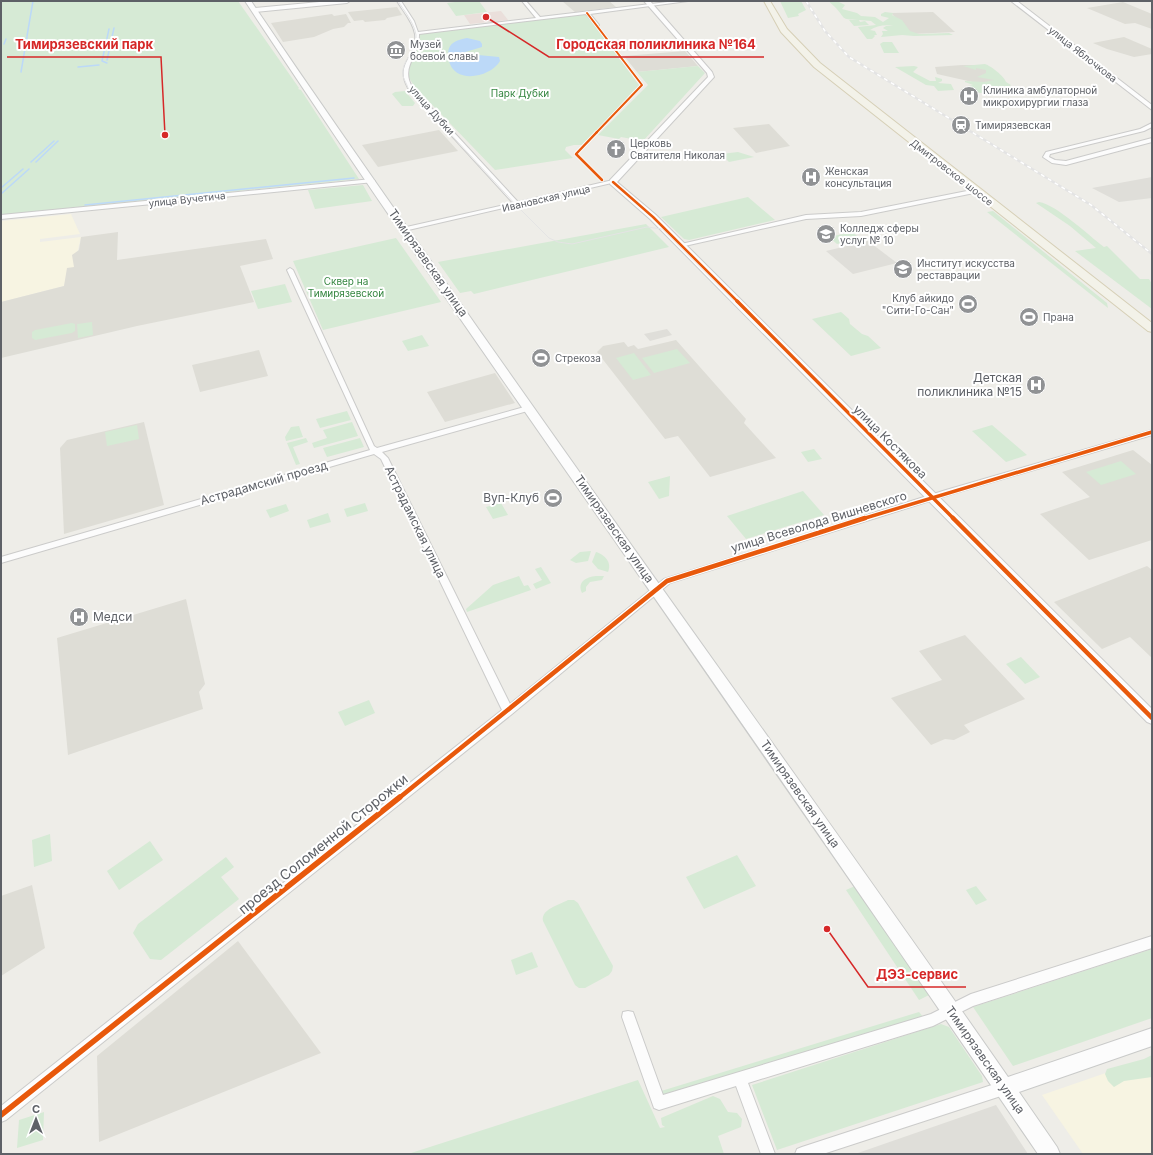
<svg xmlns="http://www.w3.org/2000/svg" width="1153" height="1155" viewBox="0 0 1153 1155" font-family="Inter,sans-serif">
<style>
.commercial{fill:#f7f4e2}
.industrial{fill:#dfded9}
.education{fill:#deddd6}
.medical{fill:#eadfdb}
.green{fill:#d6ead5}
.water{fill:#bcd9f8}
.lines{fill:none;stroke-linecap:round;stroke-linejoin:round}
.stream{stroke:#bcd9f8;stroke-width:1.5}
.minor-casing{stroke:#cbcbca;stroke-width:2}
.tertiary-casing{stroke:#cbcbca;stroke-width:2}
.secondary-casing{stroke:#c9cac9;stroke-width:2}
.primary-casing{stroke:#d6cfb6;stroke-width:2}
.minor{fill:#fcfcfc;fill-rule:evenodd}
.tertiary{fill:#fcfcfc;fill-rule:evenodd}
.secondary{fill:#fcfcfc;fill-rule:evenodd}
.primary{fill:#f3f2e9;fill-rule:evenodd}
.tram{stroke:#e4e4e4;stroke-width:1}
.rail-casing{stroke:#e4e4e4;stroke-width:2.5}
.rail{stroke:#fff;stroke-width:1.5;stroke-dasharray:4;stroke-linecap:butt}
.cycleway-far4-casing{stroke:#fff;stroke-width:3.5}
.cycleway-far3-casing{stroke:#fff;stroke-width:4}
.cycleway-far2-casing{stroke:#fff;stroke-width:5.5}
.cycleway-far1-casing{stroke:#fff;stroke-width:7}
.cycleway-casing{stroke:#fff;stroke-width:8}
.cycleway-far4{stroke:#e8590c;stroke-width:2}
.cycleway-far3{stroke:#e8590c;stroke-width:2.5}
.cycleway-far2{stroke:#e8590c;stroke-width:3.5}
.cycleway-far1{stroke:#e8590c;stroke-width:4.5}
.cycleway{stroke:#e8590c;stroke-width:5.5}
.labels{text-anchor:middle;stroke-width:4;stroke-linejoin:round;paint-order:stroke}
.far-poi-label{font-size:10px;fill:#5e6167;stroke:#fff;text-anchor:start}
.far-street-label{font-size:10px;fill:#5e6167;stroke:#fff}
.far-park-label{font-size:10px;fill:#358640;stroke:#fff}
.street-label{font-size:12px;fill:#5e6167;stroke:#fff}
.poi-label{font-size:12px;fill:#5e6167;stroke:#fff;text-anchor:end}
.near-street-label{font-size:14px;fill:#5e6167;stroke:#fff}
.leader{fill:none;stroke:#d62828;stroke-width:1.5}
.callout-dot{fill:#d62828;stroke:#fff;stroke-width:1.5}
.callout-label{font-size:13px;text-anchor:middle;font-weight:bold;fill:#d62828;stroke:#fff;stroke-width:4;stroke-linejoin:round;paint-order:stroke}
</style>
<rect width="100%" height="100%" fill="#eeede8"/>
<g class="commercial">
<path d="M71,214l9,20 -40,5v3l41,-5 -7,30 -8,12 -2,7 -63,16v-81z"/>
<path d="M1152,1057v97h-69l-41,-59z"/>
</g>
<g class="industrial">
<path d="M1152,177v21l-33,4 -27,-14z"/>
<path d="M868,241l29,22 -44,11 -27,-23z"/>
<path d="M667,329l5,6 -22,6 -6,-7z"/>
<path d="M996,1105l32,49h-173l121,-42z"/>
</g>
<g class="education">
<path d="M562,1h47l7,6 -41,5z"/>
<path d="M1123,2l29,12v15l-17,-6 -10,1 -38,-16z"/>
<path d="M397,7l5,8 -15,3 -2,2 -20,2 -2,-2 -9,1 -6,-9z"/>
<path d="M933,12l22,20 -44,2 -20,-21z"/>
<path d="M332,14l2,2 12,-2 5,9h-3l-4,4 -11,2 -19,8 -31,5 -12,-19z"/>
<path d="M1124,37l28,12v5l-18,3 -27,-8 -14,-6z"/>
<path d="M685,51l13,15 -61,6 -13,-16z"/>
<path d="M962,65h24l18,18h-27l-40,-9 -2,-7z"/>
<path d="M769,124l21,22 -34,7 -23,-25z"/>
<path d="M439,130l19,21 -80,16 -16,-22z"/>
<path d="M118,232l-1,28 149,-21 7,20 -33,7 14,36 -117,24 -136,32v-56l63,-16 3,-18 7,-1 -2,-12 7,-5 2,-13z"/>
<path d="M676,340l70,79 -2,4 32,35 -66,19 -32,-41 -13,3 -68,-87 6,-6 21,-4 4,5 6,-2 4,4z"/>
<path d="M259,350l9,26 -68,16 -8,-27z"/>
<path d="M495,373l20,30 -70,19 -18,-30z"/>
<path d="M144,422l20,83 -100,29 -4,-86 7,-8z"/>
<path d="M1133,450l19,15v75l-63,20 -49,-46 50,-17 -28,-25z"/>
<path d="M1147,566l5,4v88l-22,-21 -28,12 -48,-47z"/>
<path d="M186,599l19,85 -6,8 4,17 -135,46 -11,-117z"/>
<path d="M965,635l60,64 -61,26 6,7 -16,8 -9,-1 -14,6 -40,-47 51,-18 -23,-29z"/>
<path d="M32,885l13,63 -44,28v-80z"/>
<path d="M238,941l83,112 -222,89 -2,-86z"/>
</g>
<path class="medical" d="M501,11l7,9 -38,4 -6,-9z"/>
<g class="green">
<path d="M1,1h237l61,87 -1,1 3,1 58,89 -358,36z"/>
<path d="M455,1h24l8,11 -31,4 -9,-13 8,-1z"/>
<path d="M780,1h21l5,9 -8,4 1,2 -11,2z"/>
<path d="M829,1h8l8,4 -3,4 15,4 4,3 14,1 8,5 6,-4 -8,-2v-2l4,-2 8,1 -1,2 10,5 8,11 9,3 30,-1 4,2 -39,1 -12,-1 -21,2 2,-3 -1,-3h6l-5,-3 3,-2h7c-7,-2 -17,0 -23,4l5,1 2,4h-3l1,1 -3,3h-5l-9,-12 18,-2 -5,-4 -12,-1 1,2 5,-1 4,4 -15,1 -5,-6h9c-18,-1 -12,-1 -22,-12 -3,-3 -5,-4 -7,-7z"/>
<path d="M586,14l53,71 -56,60h-9l-8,2 -1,3 8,8 -78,12 -80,-83 -8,-12c3,-15 13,-25 13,-42z"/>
<path d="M883,42h9l7,11h-15l-4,-9z"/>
<path d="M985,64c6,2 19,12 21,18l5,3 -1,1 1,1c-8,0 -12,4 -19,5 -8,2 -19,1 -26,-2l2,-4 5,-1 -8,-3v-1l19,1 10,-2 -17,-3 9,-4v-3l-10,-2v2l-13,-4z"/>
<path d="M698,66l7,7 -62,68 -22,-4 -2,2 -21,-4 50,-50 -11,-13z"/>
<path d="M914,66l4,1 -5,5 17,9h6l-1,-4 7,2v2l-4,2 13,1 3,6 -16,1 -4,-5 -8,-1 -31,-18z"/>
<path d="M405,91l10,12 -2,3h-11l-10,-12 3,-2z"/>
<path d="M738,152l16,5 -25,5 -8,-8z"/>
<path d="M363,185l9,16 -57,8 -7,-19z"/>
<path d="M748,197l27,23 -86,20 -5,-1 -23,-22z"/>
<path d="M1039,202c18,3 49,33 65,45l3,-1 33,33h9l3,5v25l-77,-58 21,-3 -26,-22 -34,-23z"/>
<path d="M993,211l114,92 1,5 -121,-96z"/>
<path d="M646,224l23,23 -195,47 -3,-3 -11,2 -22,-31z"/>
<path d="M852,232l9,7 -24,5 -8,-7z"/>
<path d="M396,238l45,64 -118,28 -30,-69z"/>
<path d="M285,284l7,18 -34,7 -7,-18z"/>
<path d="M841,312l8,7 1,5 12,10 6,2 13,12 -30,8 -39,-37z"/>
<path d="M92,322l1,13 -15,3 -1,-14z"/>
<path d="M72,323l3,1v7l-3,2 -37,7 -3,-2v-6l3,-2z"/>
<path d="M422,335l7,11 -21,5 -6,-10z"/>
<path d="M677,349l13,14 -36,10 -12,-15z"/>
<path d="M634,353l17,22 -18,5 -17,-22z"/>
<path d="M347,411l4,9 -31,8 -4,-9z"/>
<path d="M352,422l6,14 -44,12 -2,-5 15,-5 -4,-8z"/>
<path d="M137,425l2,14 -32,7 -2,-14z"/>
<path d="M992,425l35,30 -21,7 -34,-31z"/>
<path d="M299,426l4,11 -17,4 -1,-4 6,-10z"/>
<path d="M306,438l2,4 -15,5 7,17 -4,1 -9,-22z"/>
<path d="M360,438l4,9 -37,10 -4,-9z"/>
<path d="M814,449l8,10 -14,3 -7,-10z"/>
<path d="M1121,461l15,13 -35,11 -15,-13z"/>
<path d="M670,476l-1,20 -10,3 -11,-17z"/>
<path d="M803,491l21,24 -78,24 -19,-23z"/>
<path d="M365,503l3,8 -21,6 -3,-8z"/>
<path d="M501,503l7,12 -15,4 -7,-12z"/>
<path d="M286,504l3,7 -19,7 -4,-8z"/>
<path d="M328,513l3,9 -21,6 -3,-8z"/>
<path d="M591,551l-3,10 -12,2 -6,-3 10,-8z"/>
<path d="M596,552c9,3 16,10 12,20l-10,-3 -6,-7z"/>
<path d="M541,567l10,16 -15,6 -3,-5 9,-4 -7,-11z"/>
<path d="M519,576l5,10 4,-1 3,5 -64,22 -1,-3 27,-24z"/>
<path d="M596,576h8l-2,4 -12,2 -4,5v4l-4,2c-5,-11 4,-16 14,-17z"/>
<path d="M1021,657l19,20 -15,7 -19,-20z"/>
<path d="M369,700l6,13 -30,13 -7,-14z"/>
<path d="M50,834l2,27 -18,6 -2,-27z"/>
<path d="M150,841l13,19 -44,30 -12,-19z"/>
<path d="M737,855l19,31 -52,23 -18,-32z"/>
<path d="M226,857l8,10 -13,10 18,22 -78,61 -11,-1 -17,-26 5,-9z"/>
<path d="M855,886l74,109 -10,5 -73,-110z"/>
<path d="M976,886l11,14 -11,5 -10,-15z"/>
<path d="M568,900h6l4,3 35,63 -1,5 -3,4 -24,13h-6l-4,-3 -32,-64c-2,-12 16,-16 25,-21z"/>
<path d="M1152,949v69l-139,48 -40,-59z"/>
<path d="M532,952l6,15 -22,8 -5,-15z"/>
<path d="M919,1012l5,6 -264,80 -2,-6z"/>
<path d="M941,1024l8,3 33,49 1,6 -206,68 -25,-65z"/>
<path d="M1152,1055v22l-28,4 -10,6 -6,-6 -3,-7 2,-5 37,-10z"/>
<path d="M638,1080l22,48 5,-1 -3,-2 -1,-7 52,-22 7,3 8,13 9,1 5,6 -1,8 -23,9 6,18h-316z"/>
<path d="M44,1112l-1,28 -26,8 2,-28z"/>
</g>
<path class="water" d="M467,38l13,3 2,3v3l-20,6v2l5,2 11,-2 21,2 1,4c-9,16 -45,24 -51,0l10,-4 -11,-4c1,-11 9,-13 19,-15z"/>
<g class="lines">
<g class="stream">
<path d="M27,36l6,-35"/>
<path d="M4,44l2,-5"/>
<path d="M107,60l7,-32"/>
<path d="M107,63l-5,-2 7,-32"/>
<path d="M78,67l21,-2"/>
<path d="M21,72l6,-35"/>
<path d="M31,162l23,-21"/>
<path d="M36,162l22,-21"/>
<path d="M1,188l22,-19"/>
<path d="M1,194l28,-25"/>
<path d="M85,205l269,-27"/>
</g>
<g class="minor-casing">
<g id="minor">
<path d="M397,1h4l13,20 4,11 118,-14 -14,-17h4l14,16 136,-16h12l-98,13 9,11 -2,1 -11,-12 -167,20c1,22 -19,32 -7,53l106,115 95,-22 3,2 -212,49 -3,-2 1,-1 111,-25 -105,-115c-14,-25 10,-31 7,-54 -2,-12 -12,-23 -18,-33z"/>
<path d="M1152,123v4l-8,4 -94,23 -1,3 6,3 11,1 86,-23v4l-86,23 -14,-2 -9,-6 3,-5 94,-23z"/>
<path d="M372,179l3,2 -1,1 -373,37v-4z"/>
<path d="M977,189l2,1v2l-118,24 -55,3 -126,28 -3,-2 129,-30 55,-3z"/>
<path d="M290,268l3,2 81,176 3,2 151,-42 4,2 -1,2 -149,42 6,6 122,246 154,-125 282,-89 206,-60v5l-200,59 -282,89 -158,131 -506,406 -5,2v-16l501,-396 -121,-251 -7,-5 -373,109v-6l369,-107 -83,-180z"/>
<path d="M1152,936v12l-179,58 -40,20 -185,57 27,71h-14l-25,-68 -77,24 -5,-2 -32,-91 1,-5 5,-1 5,1 30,83 268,-81 40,-20z"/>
<path d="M1004,1081l5,2 2,5 -2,5 -5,2 -181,59h-28l2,-5 5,-2z"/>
</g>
</g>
<g class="tertiary-casing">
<g id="tertiary">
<path d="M330,1h20l-3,2 -92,9 -3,-2 3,-2z"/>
<path d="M644,1h6l62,71 2,5 -97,105 39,33 496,494v15l-5,-2 -497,-503 -40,-35v-4l98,-103 -1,-4z"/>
<path d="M1011,1h6l135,104v5z"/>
</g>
</g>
<g class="secondary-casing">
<path id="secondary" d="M245,1h6c64,95 130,189 196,283 185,265 376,527 561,793l144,-49v18l-133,46 38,55 3,7h-22c-140,-205 -281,-410 -423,-613 -125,-179 -250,-358 -370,-540z"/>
</g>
<g class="primary-casing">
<path id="primary" d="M764,1h6l17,28 33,34 332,260v9l-4,-1 -334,-264 -33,-35z"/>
</g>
<use href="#minor" class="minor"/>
<use href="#tertiary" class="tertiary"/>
<use href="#secondary" class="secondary"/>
<use href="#primary" class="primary"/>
<path class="tram" d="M398,1c6,10 16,21 18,34 2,15 -16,26 -13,41 1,4 4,8 5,12l108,117 33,33 9,4 14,2 75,-17 15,2 490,491"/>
<g class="rail-casing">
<path id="rail" d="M806,1l19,30 24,26 242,148 61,49"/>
</g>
<use href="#rail" class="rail"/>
<g class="cycleway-far4-casing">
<path id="cycleway-far4" d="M587,13l55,72 -46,48"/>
</g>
<g class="cycleway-far3-casing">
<g id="cycleway-far3">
<path d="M597,132l-21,22 26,26"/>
<path d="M613,182l40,35 85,85"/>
</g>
</g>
<g class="cycleway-far2-casing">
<g id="cycleway-far2">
<path d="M737,301l217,218"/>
<path d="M862,519l290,-87"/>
</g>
</g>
<g class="cycleway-far1-casing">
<g id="cycleway-far1">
<path d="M953,518l199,200"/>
<path d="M399,798l268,-217 198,-63"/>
</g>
</g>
<g class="cycleway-casing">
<path id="cycleway" d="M1,1115l399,-318"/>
</g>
<use href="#cycleway-far4" class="cycleway-far4"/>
<use href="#cycleway-far3" class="cycleway-far3"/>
<use href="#cycleway-far2" class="cycleway-far2"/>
<use href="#cycleway-far1" class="cycleway-far1"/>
<use href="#cycleway" class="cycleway"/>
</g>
<defs>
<g id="museum-disc" transform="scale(1)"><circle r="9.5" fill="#909294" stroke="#fff"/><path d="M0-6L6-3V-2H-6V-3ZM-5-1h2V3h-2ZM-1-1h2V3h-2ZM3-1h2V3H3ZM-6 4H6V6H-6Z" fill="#fff"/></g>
<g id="hospital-disc" transform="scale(1)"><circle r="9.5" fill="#909294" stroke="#fff"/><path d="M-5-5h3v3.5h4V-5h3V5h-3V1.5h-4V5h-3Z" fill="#fff"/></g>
<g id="station-disc" transform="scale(1)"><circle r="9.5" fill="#909294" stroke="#fff"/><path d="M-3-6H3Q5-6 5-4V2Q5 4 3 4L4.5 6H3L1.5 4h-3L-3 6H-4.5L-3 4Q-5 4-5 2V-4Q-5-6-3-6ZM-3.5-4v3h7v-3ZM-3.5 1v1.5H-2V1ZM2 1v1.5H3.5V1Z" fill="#fff"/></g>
<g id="church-disc" transform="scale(1)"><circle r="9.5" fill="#909294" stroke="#fff"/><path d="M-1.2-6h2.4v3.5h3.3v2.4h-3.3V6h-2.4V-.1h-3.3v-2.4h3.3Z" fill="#fff"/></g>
<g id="university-disc" transform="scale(1)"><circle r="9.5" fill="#909294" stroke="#fff"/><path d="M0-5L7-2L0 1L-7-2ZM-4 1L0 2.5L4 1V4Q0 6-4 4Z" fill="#fff"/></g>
<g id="stadium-disc" transform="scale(1)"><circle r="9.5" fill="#909294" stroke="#fff"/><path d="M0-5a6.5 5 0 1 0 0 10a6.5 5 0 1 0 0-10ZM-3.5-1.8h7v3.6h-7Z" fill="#fff"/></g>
</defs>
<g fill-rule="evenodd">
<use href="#museum-disc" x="396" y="50"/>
<use href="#hospital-disc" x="969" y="96"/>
<use href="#station-disc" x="961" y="125"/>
<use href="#church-disc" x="616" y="149"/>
<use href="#hospital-disc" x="811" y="177"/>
<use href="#university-disc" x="826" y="234"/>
<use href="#university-disc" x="903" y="269"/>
<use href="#stadium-disc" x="968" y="304"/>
<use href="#stadium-disc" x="1029" y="317"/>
<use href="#stadium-disc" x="541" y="358"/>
<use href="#hospital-disc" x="1036" y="385"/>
<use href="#stadium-disc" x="553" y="498"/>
<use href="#hospital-disc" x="79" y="617"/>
</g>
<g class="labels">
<g class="far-poi-label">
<text x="410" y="48">Музей<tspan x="410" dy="12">боевой славы</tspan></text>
<text x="983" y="94">Клиника амбулаторной<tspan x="983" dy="12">микрохирургии глаза</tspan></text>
<text x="975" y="129">Тимирязевская</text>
<text x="630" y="147">Церковь<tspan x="630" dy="12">Святителя Николая</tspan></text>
<text x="825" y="175">Женская<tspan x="825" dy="12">консультация</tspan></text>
<text x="840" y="232">Колледж сферы<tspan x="840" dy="12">услуг № 10</tspan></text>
<text x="917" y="267">Институт искусства<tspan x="917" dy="12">реставрации</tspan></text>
<text x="954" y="302" text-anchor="end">Клуб айкидо<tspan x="954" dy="12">"Сити-Го-Сан"</tspan></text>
<text x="1043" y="321">Прана</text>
<text x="555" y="362">Стрекоза</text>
</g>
<g class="far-street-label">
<text transform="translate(1083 54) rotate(38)" y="4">улица Яблочкова</text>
<text transform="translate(432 110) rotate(48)" y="4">улица Дубки</text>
<text transform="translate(952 172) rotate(38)" y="4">Дмитровское шоссе</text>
<text transform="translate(546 198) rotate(-13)" y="4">Ивановская улица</text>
<text transform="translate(187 199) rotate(-6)" y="4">улица Вучетича</text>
</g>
<g class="far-park-label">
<text x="520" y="97">Парк Дубки</text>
<text x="346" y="285">Сквер на<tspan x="346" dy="12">Тимирязевской</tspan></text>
</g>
<g class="street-label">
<text transform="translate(428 263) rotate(55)" y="4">Тимирязевская улица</text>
<text transform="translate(890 442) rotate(45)" y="4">улица Костякова</text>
<text transform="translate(264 483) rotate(-16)" y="4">Астрадамский проезд</text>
<text transform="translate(415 522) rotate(64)" y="4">Астрадамская улица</text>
<text transform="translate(819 522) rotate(-17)" y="4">улица Всеволода Вишневского</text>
<text transform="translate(614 529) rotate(55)" y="4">Тимирязевская улица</text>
<text transform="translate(800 794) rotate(55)" y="4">Тимирязевская улица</text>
<text transform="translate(985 1060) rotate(55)" y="4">Тимирязевская улица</text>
</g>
<g class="poi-label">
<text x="1022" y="382">Детская<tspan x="1022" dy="14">поликлиника №15</tspan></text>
<text x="539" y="502">Вуп-Клуб</text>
<text x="93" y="621" text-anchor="start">Медси</text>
</g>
<g class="near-street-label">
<text transform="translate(323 844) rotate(-39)" y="5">проезд Соломенной Сторожки</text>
</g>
</g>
<path class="leader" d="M165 135L161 57H7M486 17L549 57H764M827 929L868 987H966"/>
<g class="callout-dot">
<circle cx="165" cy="135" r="4"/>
<circle cx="486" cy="17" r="4"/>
<circle cx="827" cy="929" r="4"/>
</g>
<g class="callout-label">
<text x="84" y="49">Тимирязевский парк</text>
<text x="656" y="49">Городская поликлиника №164</text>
<text x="917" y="979">ДЭЗ-сервис</text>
</g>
<rect width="1153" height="1155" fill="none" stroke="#5e6167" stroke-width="4"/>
<g transform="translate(36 1119)" stroke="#ffffff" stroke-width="3" paint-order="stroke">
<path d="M0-3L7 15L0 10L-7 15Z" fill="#5e6167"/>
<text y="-6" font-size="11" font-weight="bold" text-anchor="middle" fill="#5e6167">С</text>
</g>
</svg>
